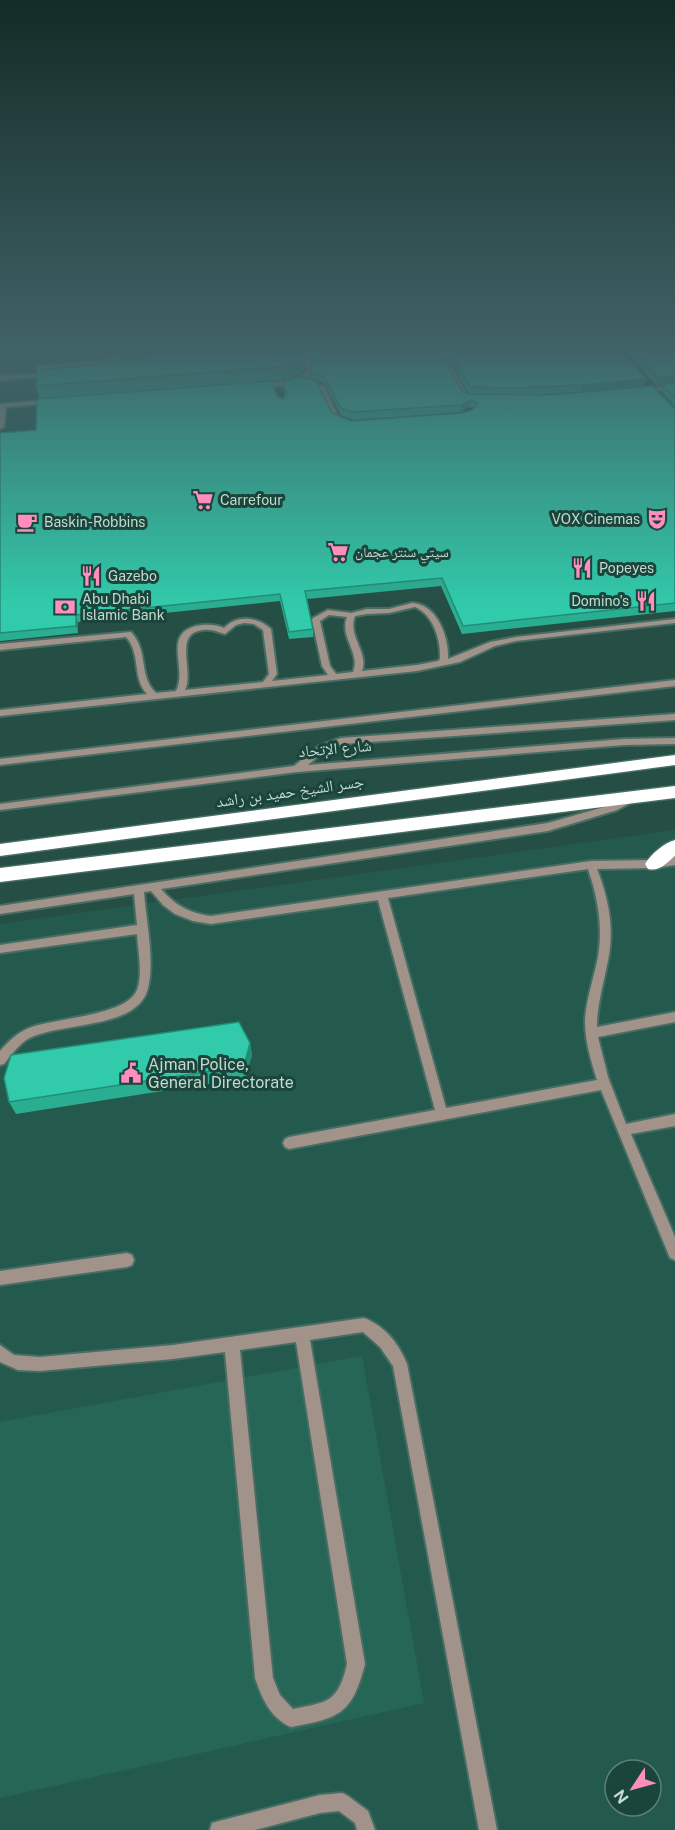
<svg xmlns="http://www.w3.org/2000/svg" width="675" height="1830" viewBox="0 0 675 1830" font-family="'Public Sans','Noto Naskh Arabic',sans-serif">
<style>
.built{fill:#245a4d;fill-rule:evenodd}
.green{fill:#256657}
.lines{fill:none;stroke-linecap:round;stroke-linejoin:round}
.minor-casing{stroke:#486d64;stroke-width:4}
.highway-casing{stroke:#486d64;stroke-width:3}
.minor{fill:#a2938a;fill-rule:evenodd}
.highway{fill:#fff;fill-rule:evenodd}
.wall{fill:#2aae92;fill-rule:evenodd}
.shaded-wall{fill:#228d77}
.building{fill:#31caaa;stroke:#228d77;stroke-width:1.5}
.labels{text-anchor:middle;stroke-width:6;stroke-linejoin:round;paint-order:stroke}
.far-poi-label{font-size:14px;fill:#c3d9d2;stroke:#1a453a;text-anchor:start}
.street-label{font-size:16px;fill:#c3d9d2;stroke:#1a453a}
.poi-label{font-size:16px;fill:#c3d9d2;stroke:#1a453a;text-anchor:start}
</style>
<rect width="100%" height="100%" fill="#254f45"/>
<path class="built" d="M675,830v1000h-675v-906zM615,1770h36v36h-36z"/>
<path class="green" d="M362,1356l62,347 -424,95v-376z"/>
<g class="lines">
<g class="minor-casing">
<g id="minor">
<path d="M136,348h7l-37,16 -67,6 -3,-2 3,-2 66,-6z"/>
<path d="M185,348h6l-3,8 -12,6h-4v-2l11,-6z"/>
<path d="M304,348h12l1,1 -3,2z"/>
<path d="M435,348h6l27,48 6,1v2l-10,-1z"/>
<path d="M290,354c9,0 18,6 23,14l-1,6 -7,4 20,9 12,27 7,7v2h-4l-9,-8 -11,-26 -18,-9 -11,5 -32,2 -1,-1 3,-2 29,-3 16,-8 1,-5 -3,-5 -14,-7z"/>
<path d="M53,373l1,1 -3,2 -51,4v-4z"/>
<path d="M675,384v4l-32,5 -3,-2z"/>
<path d="M51,400l3,2 -1,1 -47,4 -2,20 -4,2v-25z"/>
<path d="M412,603c25,1 37,34 36,56l42,-17 26,-5 159,-18v4l-159,18 -21,5 -35,16 -43,9 -417,45v-6l147,-16c-15,-16 -6,-41 -21,-57l-126,13v-6l131,-12c18,19 7,44 25,61l20,-2c12,-23 -14,-56 20,-65 10,-2 18,-2 28,2 13,-14 34,-11 47,1l6,45 -5,7 56,-6 -6,-9 -10,-46 1,-2 15,-8 23,3 16,-4h22zM415,607c19,8 26,34 25,52l-2,2 -21,4 -55,6c7,-19 -15,-35 -7,-55l12,-2 22,-1zM329,615l18,2c-8,20 14,36 6,55l-17,2 -6,-8 -10,-45zM244,623l10,1 9,6 6,44 -6,8 -78,8c9,-17 -10,-53 13,-59 11,-3 17,0 27,3l11,-9z"/>
<path d="M675,680v6l-675,79v-6z"/>
<path d="M675,714v6l-333,24 -17,6 -17,15 316,-26 51,-1v6l-51,1 -327,27 -297,38v-6l294,-38 25,-20 22,-8z"/>
<path d="M633,795l3,1 2,2 -2,2 -19,10 -69,21 -387,58c15,17 28,24 50,27l380,-55 63,-1 21,-3v8l-21,3 -57,1c11,28 17,56 12,86 -4,23 -11,45 -12,68v4l78,-15v10l-77,15 10,40 18,47 49,-10v12l-44,8 44,103v23l-5,-2 -69,-168 -312,59 -4,-2 -2,-4 2,-4 4,-2 146,-27 -57,-210 -167,24 -18,-3 -18,-7 -12,-9 -12,-14 -7,1c2,29 11,68 4,96 -10,43 -91,33 -122,52 -8,6 -16,16 -22,24l-4,1v-14c9,-10 17,-18 29,-23 25,-10 98,-12 108,-38 6,-16 1,-39 0,-56l-137,19v-8l137,-20 -3,-31 -134,20v-8l548,-83 63,-18zM588,869c10,29 15,57 10,88 -4,21 -12,42 -13,64 0,20 6,40 12,59l-151,28 -58,-210z"/>
<path d="M127,1253l5,2 2,5 -2,5 -5,2 -127,18v-14z"/>
<path d="M364,1318c21,8 35,26 43,46l90,466h-18l-86,-464 -13,-19 -17,-15 -53,8 55,324c-13,50 -25,54 -74,63 -21,-9 -29,-29 -36,-49l-30,-326 -52,7 -133,12 -22,-1 -18,-8v-17l14,10 26,2 133,-12zM296,1342l51,322c-9,38 -18,38 -54,45l-13,-14 -7,-17 -33,-328z"/>
<path d="M342,1793l6,3 20,15 7,19h-18l-2,-7 -16,-12 -19,2 -65,17h-45l2,-7 7,-2 101,-26z"/>
</g>
</g>
<g class="highway-casing">
<g id="highway">
<path d="M675,755v10l-675,91v-12z"/>
<path d="M675,786v12l-675,84v-14z"/>
<path d="M675,840v16c-9,7 -15,16 -27,13l-3,-5c6,-10 19,-21 30,-24z"/>
</g>
</g>
<use href="#minor" class="minor"/>
<use href="#highway" class="highway"/>
</g>
<g class="wall">
<path d="M316,348h121l25,43 5,3h2l-26,-46h176l26,38 -57,6 87,17v202l-213,23 -21,-48 -134,13 6,30v8l-24,2 -9,-38 -202,21v11l-78,8v-208l36,-3 241,-34 6,3 2,-3 -2,-8v-7l49,32 19,8 111,-8 10,-3 2,-2 -4,-1 -9,5 -108,8 -12,-5 -17,-32 -15,-5v-7l3,-6 -8,-6v-7l12,-1zM579,392l-30,3h-24z"/>
<path d="M623,348h38l2,3 4,-1 -2,-2h10v34l-19,3z"/>
<path d="M304,356v13l-3,4 -12,6 -250,20 -3,-13z"/>
<path d="M675,383v24l-13,-15 1,-7z"/>
<path d="M250,1043l2,12 -7,23 -229,36 -7,-12z"/>
</g>
<g class="shaded-wall">
<path d="M304,356v13l-3,4 -12,6v-13z"/>
<path d="M675,376v6l-19,3 2,-7z"/>
<path d="M646,379l-1,7 -64,6 2,-7z"/>
<path d="M471,400l-1,7 -9,5v-7z"/>
<path d="M76,615l2,7v11l-2,-7z"/>
<path d="M250,1043l2,12 -7,23 -1,-12z"/>
</g>
<g class="building">
<path d="M281,348h9l14,8 -3,4 -12,6 -253,20 1,-16 106,-10v-3z"/>
<path d="M316,348h121l25,43 5,3 82,1 104,-9 22,23v194l-212,23 -21,-48 -137,13 8,38 -24,3 -9,-38 -204,21v11l-76,7v-200l36,-3 1,-31 235,-18 5,15 6,3 4,-5 -4,-13 18,-4 15,4 16,32 19,8 111,-8 10,-3 6,-7 -7,-3 -10,5 -108,7 -12,-4 -17,-32 -15,-5 6,-10 -11,-9 14,-1z"/>
<path d="M448,348h171l27,31 -63,6 -68,3 -45,-1z"/>
<path d="M631,348h30l2,3 7,-1 1,-2h4v28l-17,2z"/>
<path d="M675,383v14l-12,-12z"/>
<path d="M239,1022l11,21 -6,23 -235,36 -5,-24 7,-23z"/>
</g>
<linearGradient id="sky" x2="0" y2="1"><stop stop-color="#142b26"/><stop offset="0.58" stop-color="#406368"/><stop offset="1" stop-color="#406368" stop-opacity="0"/></linearGradient>
<rect width="675" height="604" fill="url(#sky)"/>
<defs>
<g id="supermarket-bare" transform="scale(1.62)"><path d="M-6-5.5h2.5l.6 2H6L4.5 2H-2.5L-4.4-4H-6ZM-1.5 3.2a1.3 1.3 0 1 0 .1 0ZM3 3.2a1.3 1.3 0 1 0 .1 0Z" fill="#fe8ebd" stroke="#1a453a" stroke-width="2.5" paint-order="stroke"/></g>
<g id="theatre-bare" transform="scale(1.62)"><path d="M-5-5.5Q0-4 5-5.5V0Q5 5 0 6Q-5 5-5 0ZM-3.3-2.5H-1v1.5H-3.3ZM1-2.5H3.3v1.5H1ZM-2.8 1Q0 5.5 2.8 1Z" fill="#fe8ebd" stroke="#1a453a" stroke-width="2.5" paint-order="stroke"/></g>
<g id="cafe-bare" transform="scale(1.62)"><path d="M-5.5-4.5H6V0H3Q3 3.5 0 3.5H-2.5Q-5.5 3.5-5.5 0ZM3-3.2v2h1.7v-2ZM-6 4.5H4V6H-6Z" fill="#fe8ebd" stroke="#1a453a" stroke-width="2.5" paint-order="stroke"/></g>
<g id="restaurant-bare" transform="scale(1.62)"><path d="M-5-6h1v4h1v-4h1v4h1v-4h1v5L-1.5 .5V6h-2V.5L-5-1ZM5-6V6H3V1.5H1.5Q1.5-4 5-6Z" fill="#fe8ebd" stroke="#1a453a" stroke-width="2.5" paint-order="stroke"/></g>
<g id="bank-bare" transform="scale(1.62)"><path d="M-6-4H6V4H-6ZM0-2.3a2.3 2.3 0 1 0 0 4.6a2.3 2.3 0 1 0 0-4.6Z" fill="#fe8ebd" stroke="#1a453a" stroke-width="2.5" paint-order="stroke"/></g>
<g id="civic-bare" transform="scale(1.62)"><path d="M-.6-6.5H3V-4.5H.6V-3L4-1V1h2V6H-6V1h2V-1L-.6-3ZM-1.2 2.5V6h2.4V2.5Z" fill="#fe8ebd" stroke="#1a453a" stroke-width="2.5" paint-order="stroke"/></g>
</defs>
<g fill-rule="evenodd">
<use href="#supermarket-bare" x="203" y="500"/>
<use href="#theatre-bare" x="657" y="519"/>
<use href="#cafe-bare" x="27" y="522"/>
<use href="#supermarket-bare" x="338" y="552"/>
<use href="#restaurant-bare" x="582" y="568"/>
<use href="#restaurant-bare" x="91" y="576"/>
<use href="#restaurant-bare" x="646" y="601"/>
<use href="#bank-bare" x="65" y="607"/>
<use href="#civic-bare" x="131" y="1073"/>
</g>
<g class="labels">
<g class="far-poi-label">
<text x="220" y="505">Carrefour</text>
<text x="640" y="524" text-anchor="end">VOX Cinemas</text>
<text x="44" y="527">Baskin-Robbins</text>
<text x="355" y="557">سيتي سنتر عجمان</text>
<text x="599" y="573">Popeyes</text>
<text x="108" y="581">Gazebo</text>
<text x="82" y="604">Abu Dhabi<tspan x="82" dy="16">Islamic Bank</tspan></text>
<text x="629" y="606" text-anchor="end">Domino's</text>
</g>
<g class="street-label">
<text transform="translate(335 748) rotate(-5)" y="6">شارع الإتحاد</text>
<text transform="translate(290 791) rotate(-8)" y="6">جسر الشيخ حميد بن راشد</text>
</g>
<g class="poi-label">
<text x="148" y="1070">Ajman Police,<tspan x="148" dy="18">General Directorate</tspan></text>
</g>
</g>
<g transform="translate(633 1788) rotate(234)"><circle r="28" fill="#1a453a" stroke="#5e8077" stroke-width="1.5"/>
<path d="M0-4.5L10 22L0 15L-10 22Z" fill="#fe8ebd"/>
<text y="-9" font-size="16" font-weight="bold" text-anchor="middle" fill="#c3d9d2">N</text>
</g>
</svg>
